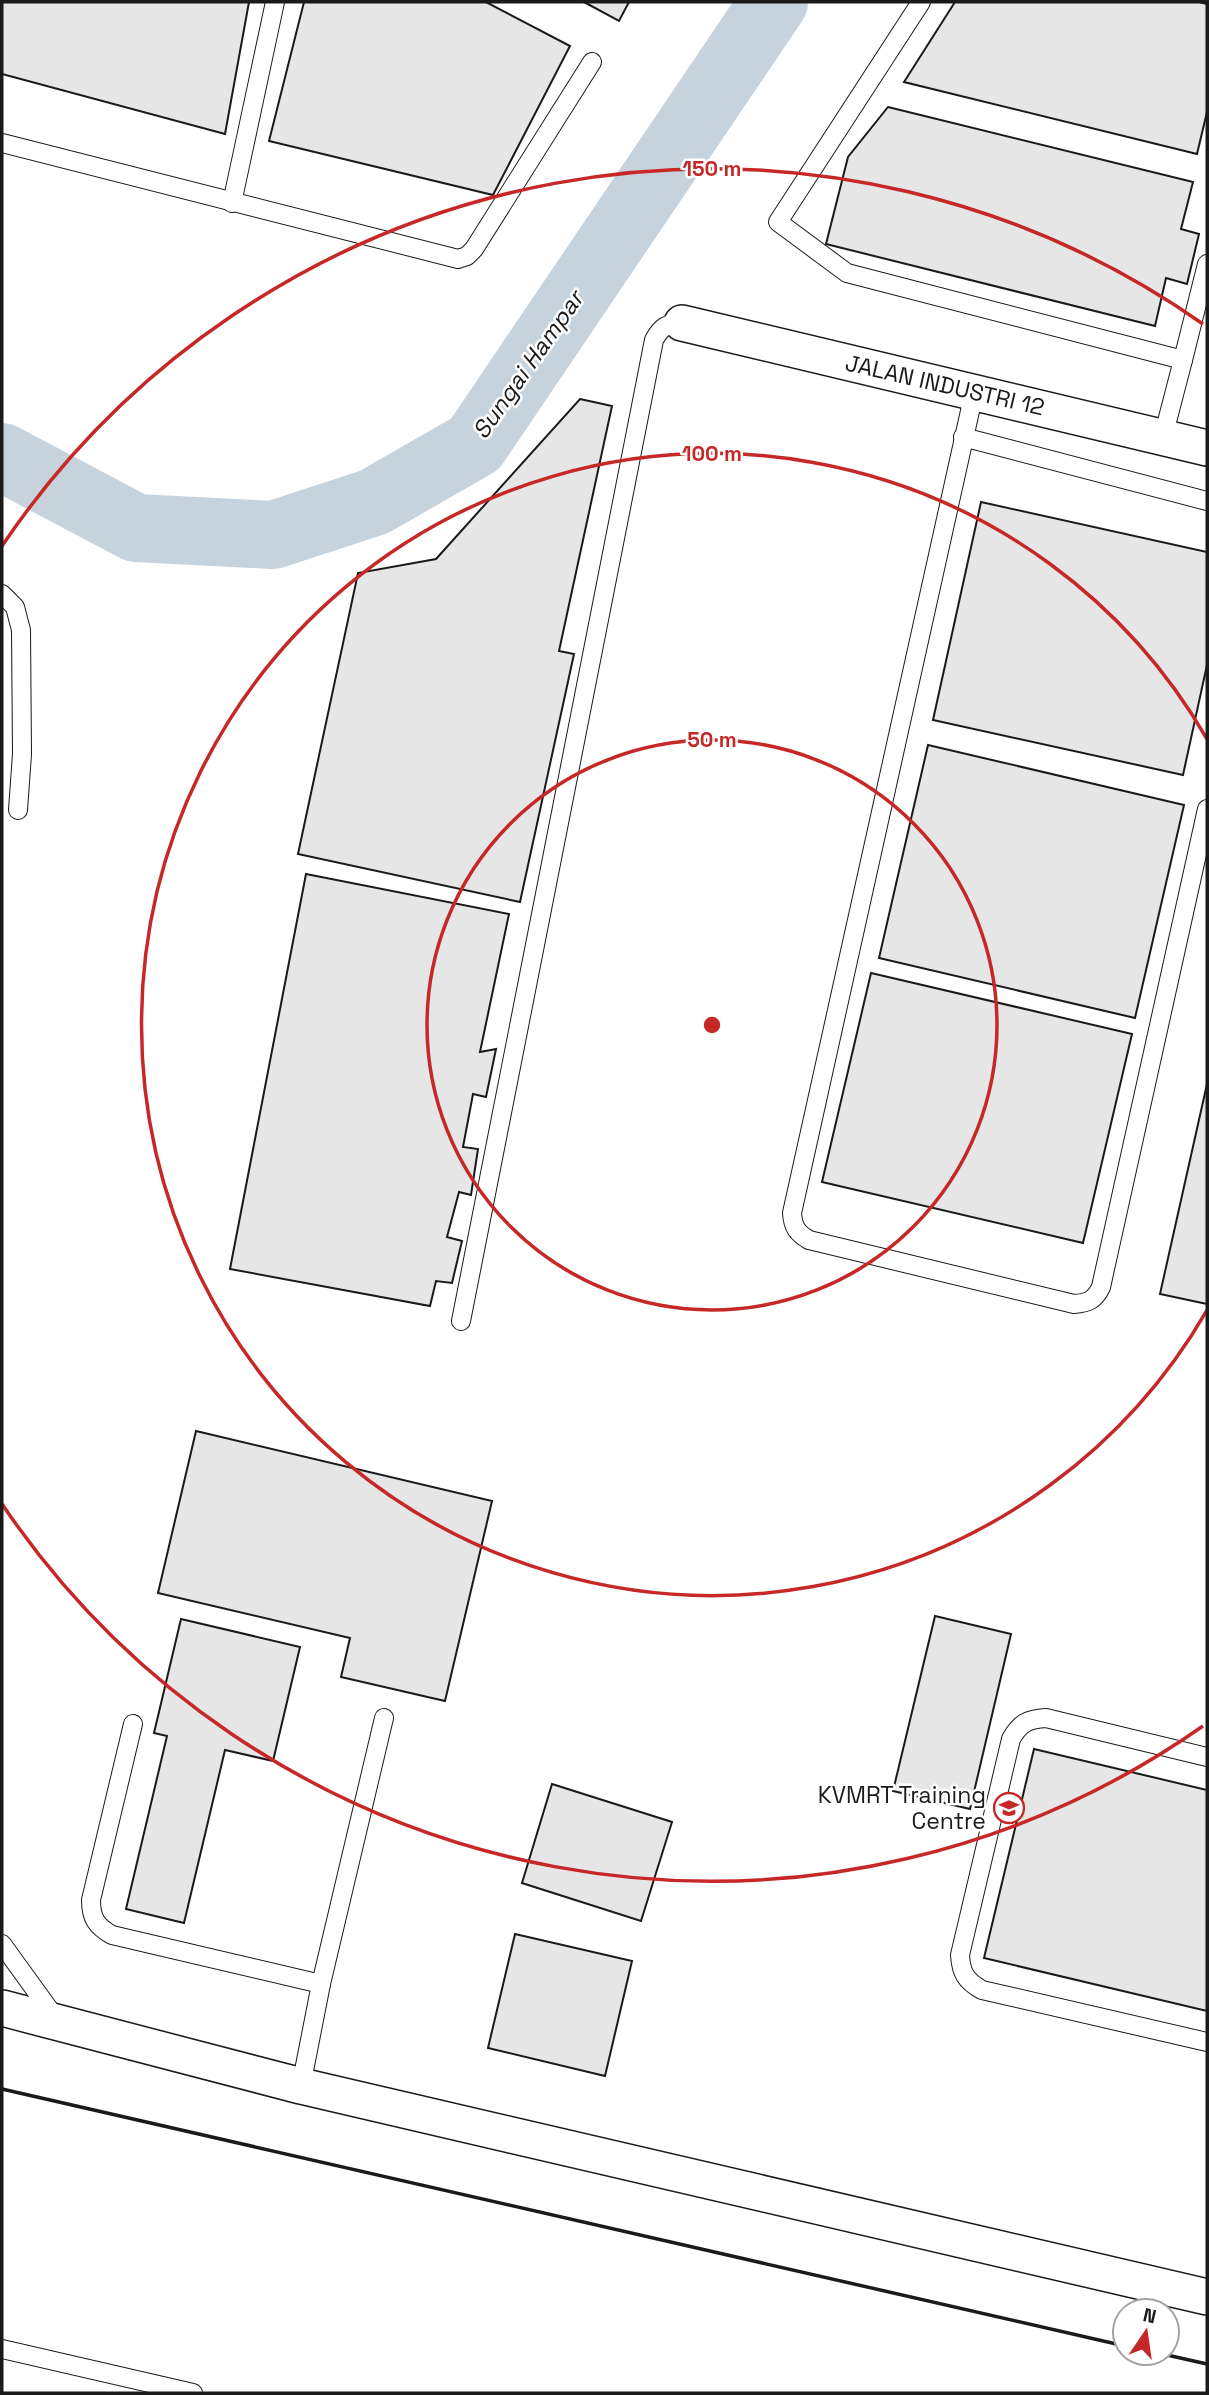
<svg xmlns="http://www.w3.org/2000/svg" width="1209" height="2395" viewBox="0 0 1209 2395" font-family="'Space Grotesk',sans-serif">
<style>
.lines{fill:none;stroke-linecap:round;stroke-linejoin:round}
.river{stroke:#c6d2dc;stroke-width:68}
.building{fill:#e6e6e6;stroke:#1a1a1a;stroke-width:2}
.service-casing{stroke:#1a1a1a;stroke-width:20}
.minor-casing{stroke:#1a1a1a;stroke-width:38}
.service{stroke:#fff;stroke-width:18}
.minor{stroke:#fff;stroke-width:35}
.wall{stroke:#1a1a1a;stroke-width:3.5}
.ring{fill:none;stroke:#c62828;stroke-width:3.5}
.labels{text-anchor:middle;stroke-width:5;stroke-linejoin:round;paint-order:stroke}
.street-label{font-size:23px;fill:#1a1a1a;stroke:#fff}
.poi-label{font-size:23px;fill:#1a1a1a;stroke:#fff;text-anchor:end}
.water-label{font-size:24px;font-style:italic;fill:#1a1a1a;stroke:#fff}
.centre{fill:#c62828;stroke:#fff;stroke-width:3.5}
.ring-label{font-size:21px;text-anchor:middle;font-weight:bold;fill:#c62828;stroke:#fff;stroke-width:5;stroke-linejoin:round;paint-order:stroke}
</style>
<rect width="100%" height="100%" fill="#fff"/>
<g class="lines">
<path class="river" d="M2,457l134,71 137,7 101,-33 101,-58 299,-442"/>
</g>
<g class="building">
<path d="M2,2h247l-24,132 -223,-60z"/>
<path d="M304,2h182l84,44 -77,149 -224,-54z"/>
<path d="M584,2h45l-10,19z"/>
<path d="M955,2h244l8,2v108l-10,42 -293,-72z"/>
<path d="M888,107l305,75 -12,47 18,5 -12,50 -21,-6 -11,48 -329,-82 22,-87z"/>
<path d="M580,399l32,7 -53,245 15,3 -54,248 -222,-48 60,-281 78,-14z"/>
<path d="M981,502l226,50v113l-24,110 -250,-55z"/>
<path d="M928,745l256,60 -49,213 -256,-60z"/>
<path d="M306,874l203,40 -29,138 16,-3 -10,48 -13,-3 -10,53 15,2 -7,46 -12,-3 -12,45 15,4 -10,42 -16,-2 -6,25 -200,-37z"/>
<path d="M871,973l261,61 -49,209 -261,-61z"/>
<path d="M1207,1084v220l-47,-10z"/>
<path d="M196,1431l296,70 -47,200 -104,-24 9,-39 -192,-45z"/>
<path d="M935,1616l76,18 -41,175 -77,-18z"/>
<path d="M181,1619l119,28 -27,114 -48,-11 -41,173 -58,-14 41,-173 -13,-3z"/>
<path d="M1034,1749l173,41v221l-223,-53z"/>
<path d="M552,1784l120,38 -31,99 -119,-38z"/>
<path d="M515,1934l117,27 -27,115 -117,-28z"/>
</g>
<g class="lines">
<g class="service-casing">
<g id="service">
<path d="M921,2l-143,220 69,51 336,87 24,-96"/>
<path d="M2,143l456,116 9,-3 7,-7 118,-187"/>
<path d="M232,203l43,-201"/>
<path d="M974,393l-182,820c1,14 5,20 17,27l265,64c14,-1 21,-4 27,-17l106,-478"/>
<path d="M963,437l244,64"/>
<path d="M1163,437l20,-77"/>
<path d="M2,594l13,13 6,23 1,124 -4,56"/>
<path d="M461,1321l193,-981c7,-13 13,-17 28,-17"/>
<path d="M133,1724l-42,176c0,18 5,26 21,35l209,49 63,-266"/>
<path d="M1207,1757l-161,-39c-18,1 -26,5 -35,21l-51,216c1,18 6,26 22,35l225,52"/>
<path d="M2,1944l55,76"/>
<path d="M301,2086l20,-102"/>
<path d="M2,2349l191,44"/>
</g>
</g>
<g class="minor-casing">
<g id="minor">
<path d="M682,323l525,125"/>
<path d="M2,2008l299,78 906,211"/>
</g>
</g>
<use href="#service" class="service"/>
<use href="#minor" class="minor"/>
<g class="wall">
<path d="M2,2089l1123,257"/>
<path d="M1158,2353l49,11"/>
</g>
</g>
<g class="ring">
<circle cx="712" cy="1025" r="285"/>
<path d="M1207 1310A571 571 0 1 1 1207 739"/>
<path d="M1203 1726A856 856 0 0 1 2 1504M2 546A856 856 0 0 1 1203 324"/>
</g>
<defs>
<g id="school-ring" transform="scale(1.575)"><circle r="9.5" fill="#fff" stroke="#c62828" stroke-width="1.5"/><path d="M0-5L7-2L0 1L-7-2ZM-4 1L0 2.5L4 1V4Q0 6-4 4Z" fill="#c62828"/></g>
</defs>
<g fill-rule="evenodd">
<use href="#school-ring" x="1009" y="1808"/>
</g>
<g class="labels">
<g class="street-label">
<text transform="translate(945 385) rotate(13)" y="8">JALAN INDUSTRI 12</text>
</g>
<g class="poi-label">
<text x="986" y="1803">KVMRT Training<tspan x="986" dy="26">Centre</tspan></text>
</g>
<g class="water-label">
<text transform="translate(528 365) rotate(-55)" y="8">Sungai Hampar</text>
</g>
</g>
<circle cx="712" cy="1025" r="10" class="centre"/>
<g class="ring-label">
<text x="712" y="176">150 m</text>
<text x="712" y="461">100 m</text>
<text x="712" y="747">50 m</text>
</g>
<rect width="1209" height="2395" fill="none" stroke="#1a1a1a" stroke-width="7"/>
<g transform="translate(1146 2332) rotate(13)"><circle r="33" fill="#ffffff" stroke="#a3a3a3" stroke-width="2"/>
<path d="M0-5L12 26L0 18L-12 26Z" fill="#c62828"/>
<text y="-10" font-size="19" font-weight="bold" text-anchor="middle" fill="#1a1a1a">N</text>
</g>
</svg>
